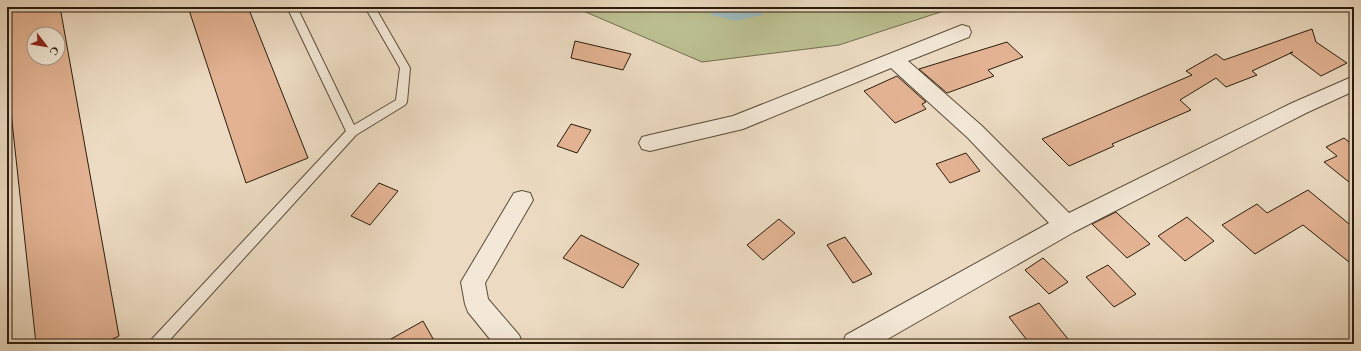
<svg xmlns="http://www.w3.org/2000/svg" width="1361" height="351" viewBox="0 0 1361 351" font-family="'EB Garamond',serif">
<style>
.green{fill:#bbbf91;stroke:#726e4e}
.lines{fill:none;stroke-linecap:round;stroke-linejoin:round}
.river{fill:#9cb9bc;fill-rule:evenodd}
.building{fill:#e2b292;stroke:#2a1c0c;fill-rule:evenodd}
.lane-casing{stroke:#5a4c3a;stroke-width:2}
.street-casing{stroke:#5a4c3a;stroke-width:2}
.lane{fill:#f3e8d7;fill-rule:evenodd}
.street{fill:#f3e8d7;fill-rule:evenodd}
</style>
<rect width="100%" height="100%" fill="#ecdbc2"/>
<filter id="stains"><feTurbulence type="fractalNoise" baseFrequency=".005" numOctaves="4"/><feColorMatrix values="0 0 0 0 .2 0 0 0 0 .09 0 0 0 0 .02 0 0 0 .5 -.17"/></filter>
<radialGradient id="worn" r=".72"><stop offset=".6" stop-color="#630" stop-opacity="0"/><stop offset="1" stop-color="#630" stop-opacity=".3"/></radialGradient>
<path class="green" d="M574,7h382l-117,38 -137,17z"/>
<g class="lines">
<path class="river" d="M706,7h62l-6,8 -26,6 -24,-6z"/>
</g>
<g class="building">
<path d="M7,7h53l59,329 -17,8h-66l-29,-269zM34,34h24v24h-24z"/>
<path d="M188,7h60l60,151 -62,25z"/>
<path d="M1312,29l4,13 31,21 -26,13 -31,-23 3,-1 -41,19 5,4 -31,12 -10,-9 -36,22 11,10 -79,34 2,2 -45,20 -27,-27 150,-64 -6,-4 30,-17 8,6z"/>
<path d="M575,41l56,13 -8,16 -52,-12z"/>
<path d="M1007,42l16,15 -35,13 6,6 -47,17 -28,-24z"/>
<path d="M897,76l29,26 -4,2 4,5 -31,14 -31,-32z"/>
<path d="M571,124l20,6 -14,23 -20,-7z"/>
<path d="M1344,138l10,8v40l-30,-24 13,-6 -11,-9z"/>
<path d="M966,153l14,18 -30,12 -14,-19z"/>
<path d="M379,183l19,8 -28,34 -19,-9z"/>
<path d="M1308,190l46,38v38l-51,-41 -48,29 -33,-29 35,-21 10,9z"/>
<path d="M1116,212l34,32 -23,14 -35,-34z"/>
<path d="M1187,217l27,24 -29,20 -27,-25z"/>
<path d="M779,219l16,14 -32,27 -16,-15z"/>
<path d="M581,235l58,29 -16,24 -60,-30z"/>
<path d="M845,237l27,37 -19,9 -26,-38z"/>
<path d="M1043,258l25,24 -19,12 -24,-24z"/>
<path d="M1108,265l28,29 -22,13 -28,-30z"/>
<path d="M1039,303l33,41h-42l-21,-27z"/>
<path d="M423,321l13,23h-54z"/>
</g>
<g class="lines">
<g class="lane-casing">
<path id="lane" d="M287,7h10l57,118 42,-25 4,-32 -35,-61h10l35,61 -3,34 -2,3 -49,30 -190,209h-16l2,-5 194,-208z"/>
</g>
<g class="street-casing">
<g id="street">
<path d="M962,25l7,2 2,5 -2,5 -61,24 74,65 87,87 223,-110 62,-27v15l-48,22 -232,119 -195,112h-37l4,-9 203,-112 -81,-85 -77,-70 -148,61 -93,22 -8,-2 -3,-6 3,-6 8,-2 83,-19z"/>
<path d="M522,191l8,2 3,7 -48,83 3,16 31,36 4,9h-29l-26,-32 -3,-8 -4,-22 53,-89z"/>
</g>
</g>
<use href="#lane" class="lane"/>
<use href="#street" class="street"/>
</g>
<rect width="1361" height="351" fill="none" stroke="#ecdbc2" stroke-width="24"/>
<rect x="8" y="8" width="1345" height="335" fill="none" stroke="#2a1c0c" stroke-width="2"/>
<rect x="12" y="12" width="1337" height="327" fill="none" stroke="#2a1c0c"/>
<g transform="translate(46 46) rotate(121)"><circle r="19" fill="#f3e8d7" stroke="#a39686"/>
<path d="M0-3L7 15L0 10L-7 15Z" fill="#8f2418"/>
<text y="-6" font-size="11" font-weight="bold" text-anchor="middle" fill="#2a1c0c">С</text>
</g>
<rect width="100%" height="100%" filter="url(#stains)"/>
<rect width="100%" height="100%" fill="url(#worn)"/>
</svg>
